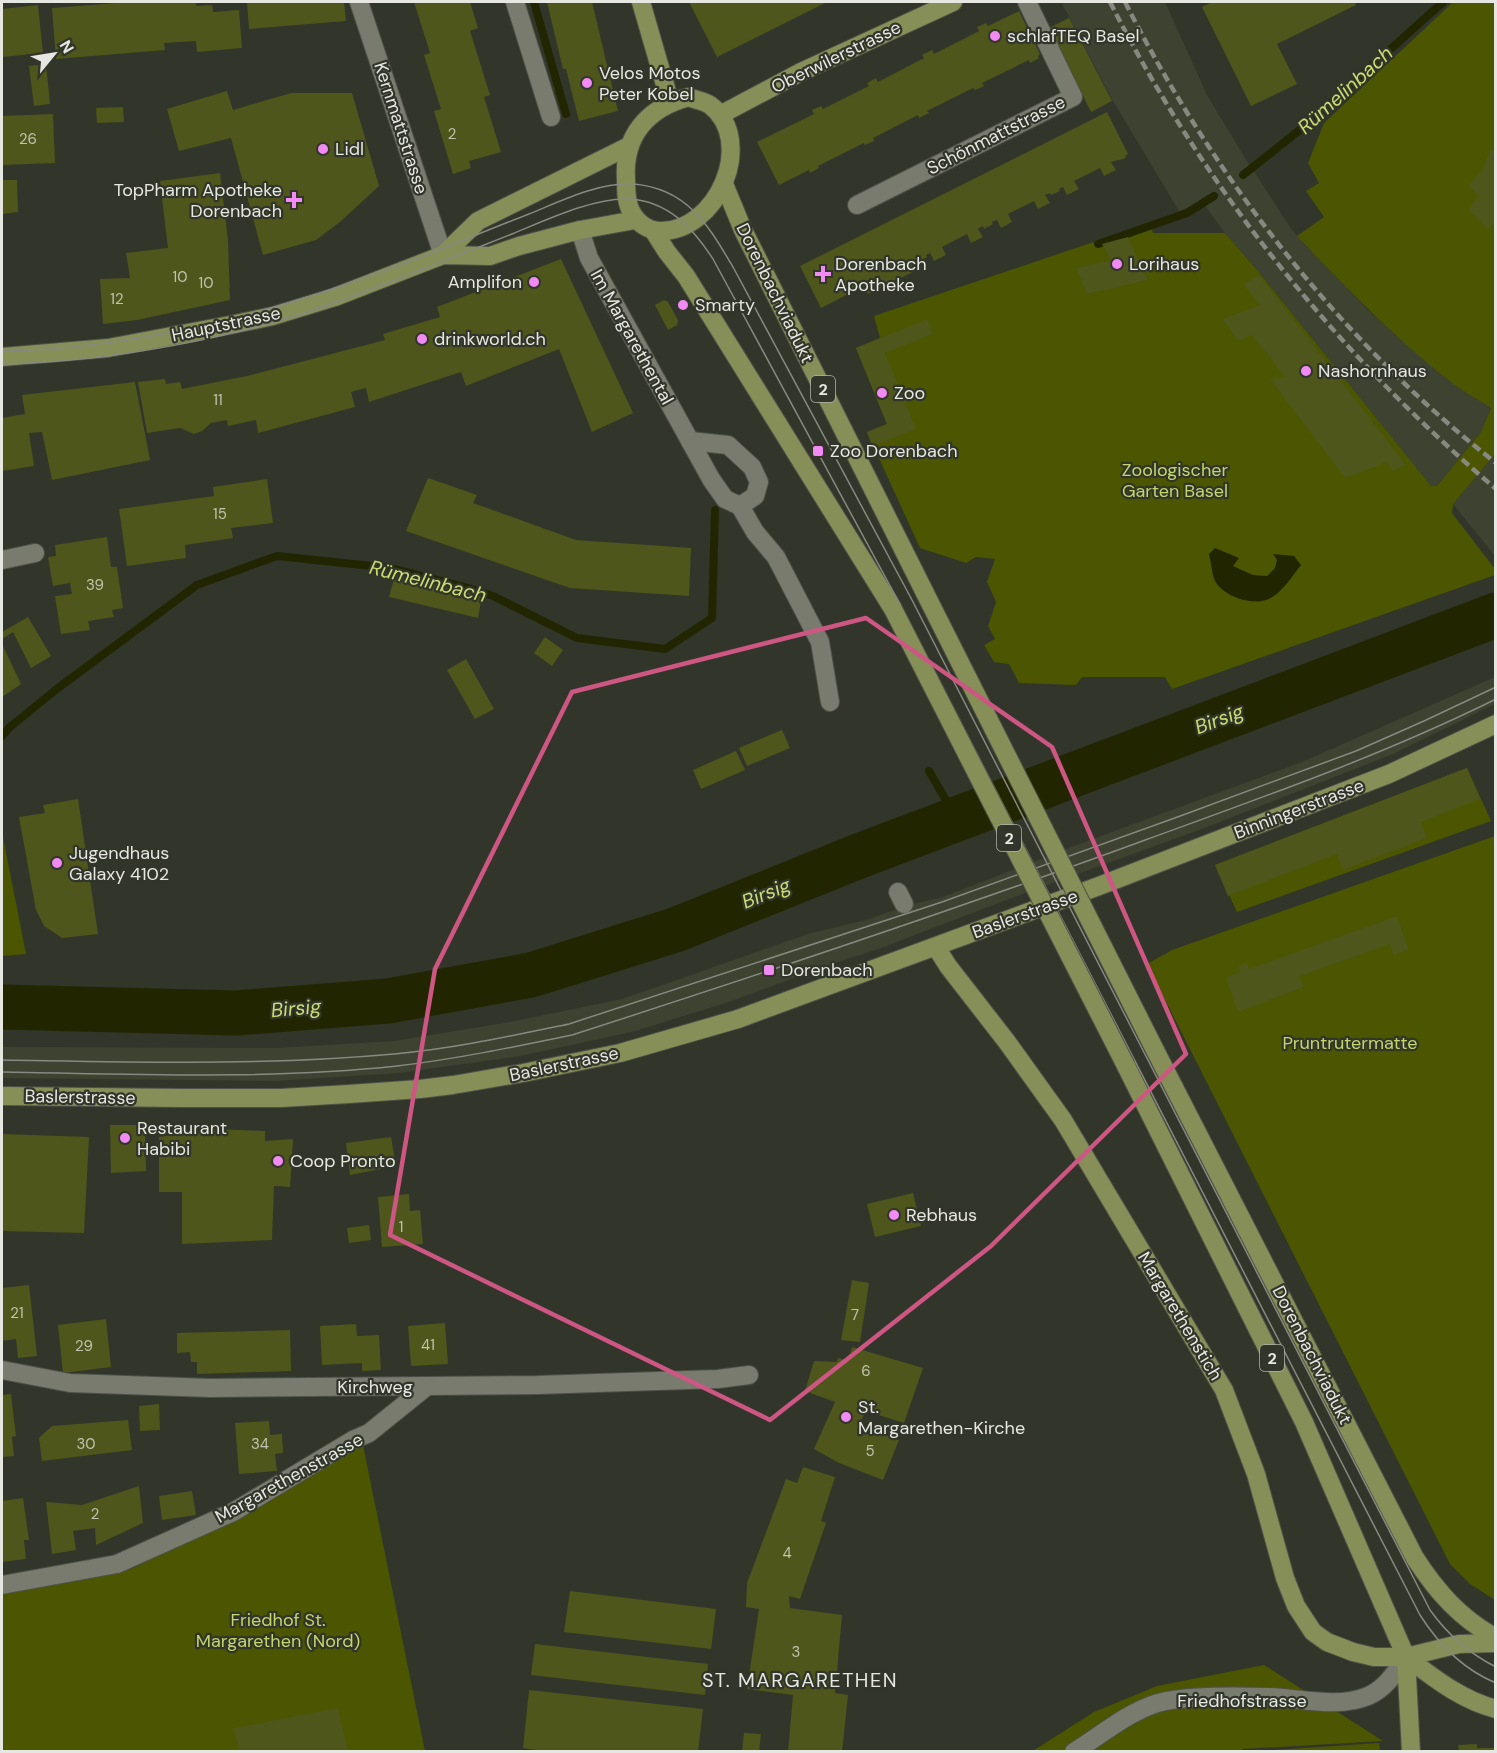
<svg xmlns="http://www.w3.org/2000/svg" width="1497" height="1753" viewBox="0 0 1497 1753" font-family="'DM Sans',sans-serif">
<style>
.built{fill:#3e4231}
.green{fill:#4c5500}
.water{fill:#212600}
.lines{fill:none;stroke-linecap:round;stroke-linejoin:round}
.stream{stroke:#212600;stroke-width:8}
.river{stroke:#212600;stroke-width:45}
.building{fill:#4e561b}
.minor-casing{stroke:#4f5148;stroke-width:20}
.major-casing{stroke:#4f5148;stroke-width:20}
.minor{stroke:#787b6e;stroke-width:18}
.major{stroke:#868f58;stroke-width:18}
.tram{stroke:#878980;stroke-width:1.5}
.rail{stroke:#878980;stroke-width:4.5;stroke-dasharray:9 4.5;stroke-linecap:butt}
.major-bridge-casing{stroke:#4f5148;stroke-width:20;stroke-linecap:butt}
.major-bridge{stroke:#868f58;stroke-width:18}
.marked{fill:none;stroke:#cd5683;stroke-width:4.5;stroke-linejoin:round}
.poi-dot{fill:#f28af3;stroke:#32352a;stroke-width:2}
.labels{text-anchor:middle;stroke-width:4.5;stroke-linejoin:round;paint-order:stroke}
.number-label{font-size:15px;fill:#c0c3af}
.shield{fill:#32352a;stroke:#b0b2a9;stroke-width:1.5}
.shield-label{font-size:16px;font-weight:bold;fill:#e6e7e0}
.poi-label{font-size:18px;fill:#e6e7e0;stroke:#32352a;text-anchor:start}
.street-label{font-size:18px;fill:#e6e7e0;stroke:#32352a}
.park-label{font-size:18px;fill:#c4d56b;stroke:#32352a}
.water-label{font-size:20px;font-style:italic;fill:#cbdc72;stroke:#32352a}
.neighbourhood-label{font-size:20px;letter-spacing:1.5px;fill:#e6e7e0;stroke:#32352a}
</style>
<rect width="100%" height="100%" fill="#32352a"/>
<g class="built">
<path d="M1061,2h104l43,95 42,69 -8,6 3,5 9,-6 37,58 76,80 83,73 41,26 -10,24 -44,54h-6l-173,-215 -33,-38 -20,-27 11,-7 -4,-6 -16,12 -17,6 -66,-110z"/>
<path d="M1495,454v102l-42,-52z"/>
<path d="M1495,677v27l-102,50 -186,73 -198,72 -128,49 -55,18 -97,36 -97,30 -112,24 -121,17 -122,8 -275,-3v-31l275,1 117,-7 116,-19 112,-23 186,-65 58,-14 43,-15 34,-8 139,-54 220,-81z"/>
</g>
<g class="green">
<path d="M1450,2h45v452l-42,50 -1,9 43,56v6l-323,114 -7,-12h-83l-6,8 -57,-2 -10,-19 -15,-2 -10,-17 11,-6 -7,-13 8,-24 -9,-20 8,-23 -19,-2 -10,6 -46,-15 -53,-116 20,-8 -31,-76 24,-10 -6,-22 276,-93 3,10h72l33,38 173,215h6l44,-54 10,-24c-14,-9 -30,-18 -43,-28 -55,-44 -103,-93 -151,-144l27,-19 -18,-26 13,-8 -11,-20 16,-40 127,-119z"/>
<path d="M1467,768l24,53 -254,91 -22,-47z"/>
<path d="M2,832l24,122 -24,2z"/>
<path d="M1495,836v764l-25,-16 -20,-20 -303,-600 25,-14z"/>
<path d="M363,1445l62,306h-423v-164l129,-18 129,-62z"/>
<path d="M1264,1665l119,76 -141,8v3h-211l63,-40 63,-26z"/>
<path d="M1379,1743l1,8h-120z"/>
</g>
<path class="water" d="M1215,548l24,10 -6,8 20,9 14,1 8,-8 2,-8 -4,-6 21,2 7,9c-9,11 -18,27 -32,34 -16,7 -45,-2 -54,-18 -3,-7 -4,-19 -6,-27z"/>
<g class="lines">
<g class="stream">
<path d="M534,2l32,112"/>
<path d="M1243,175l63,-50 137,-123"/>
<path d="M1098,244l89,-31 27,-17"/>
<path d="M2,736l8,-9 48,-39 139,-103 80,-29 114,12 74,19 28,9 84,42 88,11 47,-31 3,-108"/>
<path d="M929,771l28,48"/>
</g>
<path class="river" d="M2,1007l234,6 152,-12 143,-26 144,-45 184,-74 637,-241"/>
</g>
<g class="building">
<path d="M130,2h66v4l16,-1 1,7 26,-2 3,38 -45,4 -1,-11 -32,2 1,7 -109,9 -4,-51z"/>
<path d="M247,2h97l2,19 -97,8z"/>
<path d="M414,2h56l8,26 -8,3 20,64 -6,2 17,55 -32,9 2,7 -18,6 -19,-63 7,-2 -17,-54 6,-2z"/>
<path d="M547,2h45l26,109 -39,10 -13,-52h-3z"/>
<path d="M689,2h138l-110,55z"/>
<path d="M1212,2h143l1,3 -79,39 20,40 -46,22 -49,-99z"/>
<path d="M38,5l5,48 -41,4v-48z"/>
<path d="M1019,11l21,43 -2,2 1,2 -9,5 -1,-3 -47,23 2,3 -9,4 -2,-2 -46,23 2,2 -10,5 -1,-3 -43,22 -2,1 1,3 -9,4 -1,-2 -46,23 1,2 -9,5 -1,-3 -30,15 -22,-43 57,-28 -2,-4 9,-4 2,3 46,-23 -2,-3 9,-5 2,4 44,-23h2l-2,-4 10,-5 2,4 45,-23 -2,-4 9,-4 2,3z"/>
<path d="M1069,18l43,83 -21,11 -42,-84z"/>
<path d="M46,64l4,40 -16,2 -5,-40z"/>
<path d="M227,91l6,19 58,-17h61l27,93 -39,36 -24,18 -53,15 -32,-117 -52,13 -12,-42z"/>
<path d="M123,107l1,15 -27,1 -1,-15z"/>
<path d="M1107,112l21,42 -3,2 1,2 -15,4 5,8 -12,6 -4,-8 -26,13 5,8 -12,6 -4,-8 -4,2 1,2 -9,4 -1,-2 -5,2 5,8 -12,6 -4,-8 -26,13 4,8 -11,6 -4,-8 -5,2 1,2 -9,5 -1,-3 -5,3 5,8 -12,6 -4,-9 -25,13 4,8 -12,6 -4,-8 -4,2 1,2 -9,5 -1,-3 -5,3 5,8 -49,24 -4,-8 -43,22 -21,-42z"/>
<path d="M53,114l2,49 -53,2v-49z"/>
<path d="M1496,148v73l-8,8 -20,-19 11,-14 -11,-10 15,-17 7,-19z"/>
<path d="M220,173l8,67 2,60 -93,20 -34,4 -3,-45 30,-1 -4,-25 42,-5 -8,-67z"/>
<path d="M2,180h15l1,32 -16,2z"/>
<path d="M1128,237l20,43 -61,14 -11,-26 35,-8 -9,-16z"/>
<path d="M561,259l72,154 -41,19 -33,-83 -93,37 -5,-14 -92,30 -3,-14 -15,4 4,15 -97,26 -2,-13 -28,6 -1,-6 -16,3 -9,8 -8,3 -14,-6 -33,5 -9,-51 27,-3 1,5 14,-2 2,7 65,-13 138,-36 -2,-6 57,-17 -3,-10z"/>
<path d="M1259,275l147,190 -14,6 -5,-9 -42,16 -75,-99 15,-2 -33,-42 -14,6 -15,-22 37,-14 -17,-21z"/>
<path d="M664,300l4,2 10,18 -1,5 -9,5 -13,-25z"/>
<path d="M927,319l6,15 -48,19 31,76 -44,17 -5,-14 20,-8 -31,-76z"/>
<path d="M135,382l15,78 -98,20 -10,-48 -13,1 5,33 -32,5v-53l23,-4 -3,-19z"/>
<path d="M428,478l49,17 -4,8 103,37 115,8 -2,48 -119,-8 -164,-57z"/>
<path d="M267,479l6,44 -42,5 2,10 -48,7 1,13 -59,8 -8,-57 95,-13 -1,-9z"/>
<path d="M107,537l4,30h6l6,41 -11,2 2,7 -26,4 2,9 -29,4 -6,-38 17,-2 -2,-11 -17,3 -5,-29 8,-1 -1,-11z"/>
<path d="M395,575l87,21 -4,22 -89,-21z"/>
<path d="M28,617l23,39 -20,12 -18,-36 -11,7v-7z"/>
<path d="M545,637l18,13 -11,16 -18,-13z"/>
<path d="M2,644l19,40 -19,13z"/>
<path d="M466,659l28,50 -19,10 -28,-49z"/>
<path d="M782,730l8,18 -43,18 -8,-18z"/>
<path d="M736,751l9,19 -44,19 -8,-19z"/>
<path d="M1467,768l13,31 -59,23 6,16 -84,32 -6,-16 -109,42 -13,-31z"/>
<path d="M78,799l20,135 -36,4 -18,-12 -8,-16 -17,-93 26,-4 -2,-8z"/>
<path d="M1397,916l12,34 -16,5 -3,-11 -90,32 4,11 -66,25 -12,-35 14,-5 -2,-6 9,-3 2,6z"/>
<path d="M110,1125h35l1,46 -35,2z"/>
<path d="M217,1129l48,2v10l28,-2 -3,48 -16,-1 -2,54 -90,4v-52h-23v-55z"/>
<path d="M2,1134l87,3 -5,96 -82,-2z"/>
<path d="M391,1137l5,29 -46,9 -4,-32z"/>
<path d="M913,1193l8,33 -46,11 -8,-33z"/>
<path d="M409,1194l1,17 10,-1 3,34 -41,3 -4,-50z"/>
<path d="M369,1225l2,15 -22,3 -2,-15z"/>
<path d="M852,1280l17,3 -9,59 -19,-2z"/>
<path d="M29,1285l8,71 -19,2 -2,-19 -14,2v-53z"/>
<path d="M106,1319l5,48 -48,6 -5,-48z"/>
<path d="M445,1323l3,41 -37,2 -3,-40z"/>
<path d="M356,1324l1,12 22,-1 2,35 -19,1v-8l-40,2 -2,-39z"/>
<path d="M290,1330l1,41 -94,3v-12h-6l-1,-10 -13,1v-20z"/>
<path d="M852,1347l71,21 -19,55 -38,-12 -7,13 40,16 -16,40 -44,-17 -25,-14 21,-47 -30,-11 9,-30 23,1 1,-4 10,3z"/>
<path d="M11,1394l5,42 -4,1 2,19 -12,1v-62z"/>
<path d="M159,1404l1,26 -20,1 -1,-25z"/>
<path d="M128,1420l4,30 -90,11 -3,-23 13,-12z"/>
<path d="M269,1421l1,14 12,-1 1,19 -8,1 2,17 -38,3 -4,-51z"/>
<path d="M803,1467l32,10 -14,44 5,2 -26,76 -11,-3 1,12 52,7 -7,78 13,2 -6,57h-54l5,-57 -46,-6 12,-80 -13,-2 1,-24 39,-104 11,4z"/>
<path d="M139,1486l4,37 -47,22 -1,-17 -22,3 3,19 -24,4 -6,-52 36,3z"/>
<path d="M192,1491l4,24 -34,5 -3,-24z"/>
<path d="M23,1498l6,42h-5l2,19 -24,3v-61z"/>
<path d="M570,1591l146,18 -5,40 -147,-17z"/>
<path d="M535,1644l173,20 -3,31 -174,-20z"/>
<path d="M529,1690l174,19 -5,43h-147l-28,-4z"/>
<path d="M338,1708l10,44h-109l-5,-24z"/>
<path d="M744,1733l17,1 -2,18h-17z"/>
<path d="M1477,1744v4h19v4h-37l-1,-7z"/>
</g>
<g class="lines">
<g class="minor-casing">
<g id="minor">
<path d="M359,2l84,253"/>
<path d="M515,2l36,115"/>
<path d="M857,205l216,-108 -46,-95"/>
<path d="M580,230l9,28 122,221 14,20 15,7 15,26 21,25 44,85 10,60"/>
<path d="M690,441l38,4 24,22 7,15 -4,14 -15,10"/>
<path d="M2,560l33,-7"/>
<path d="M898,892l6,12"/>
<path d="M2,1370l68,13 140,5 327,-3 181,-6 31,-4"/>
<path d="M2,1585l115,-21 116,-52 120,-72 16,-7 57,-46"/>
<path d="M1074,1752c29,-18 58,-44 92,-51 30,-6 71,-5 102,-4 32,1 69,12 100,-1 17,-7 28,-24 38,-39"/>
</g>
</g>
<g class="major-casing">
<g id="major">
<path d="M641,2l29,100"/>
<path d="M689,97c6,3 15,4 21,8 47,36 7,128 -51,126 -12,-1 -23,-9 -28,-20 -5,-9 -5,-21 -5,-31 -3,-44 21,-72 63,-83z"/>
<path d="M720,115l81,-43 152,-70"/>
<path d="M724,184l19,46 182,363"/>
<path d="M653,230l14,22 19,24 207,333"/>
<path d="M443,255l35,-34 151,-75"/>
<path d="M2,357l106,-9 127,-24 38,-8 62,-19 108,-42 47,1 29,-10 61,-16 55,-10"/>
<path d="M936,947l12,19 59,76 56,78 161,270 32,84 29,104 11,28 17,26 14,10 26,10 21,5h32l53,-13 37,-1"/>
<path d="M1155,1050l260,508c22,34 45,60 81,80"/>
<path d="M1126,1066l178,356 102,235 5,95"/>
<path d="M2,1096l180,2h99l68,-4 71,-5 33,-4 70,-12 97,-20 118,-34 361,-133 290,-112 107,-50"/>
<path d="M1406,1657c28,21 55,43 90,52"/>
</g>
</g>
<use href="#minor" class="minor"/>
<use href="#major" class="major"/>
<g class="tram">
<path d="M2,351c131,-2 261,-35 384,-81 48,-17 96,-38 143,-56 32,-13 70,-32 105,-30 54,5 74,41 99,83l179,333 518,1010c18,25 38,43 66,57"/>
<path d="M2,364c107,-2 236,-26 337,-63 58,-21 115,-44 173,-67 32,-13 82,-37 117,-35 39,2 64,29 84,60l188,347 519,1009c19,30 42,54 76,68"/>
<path d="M2,1060c130,2 261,6 392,-6 58,-5 117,-18 175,-30l373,-122 241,-87 173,-64 68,-30 72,-34"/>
<path d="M2,1072c131,2 264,8 395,-6 59,-7 117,-19 175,-31 193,-62 385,-126 576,-196 118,-43 235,-84 348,-140"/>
</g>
<g class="rail">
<path d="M1110,2c95,187 226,351 386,487"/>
<path d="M1125,2c90,177 214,338 371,461"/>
</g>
<g class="major-bridge-casing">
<g id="major-bridge">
<path d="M925,593l230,457"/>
<path d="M893,609l233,457"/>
</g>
</g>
<use href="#major-bridge" class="major-bridge"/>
</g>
<path class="marked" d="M866,618l186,129 134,307 -195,192 -221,174 -380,-185 45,-266 137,-277z"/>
<g class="poi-dot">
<circle cx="995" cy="36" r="6"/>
<circle cx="587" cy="83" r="6"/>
<circle cx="323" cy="149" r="6"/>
<path d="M291 191h6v6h6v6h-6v6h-6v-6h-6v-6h6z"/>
<circle cx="1117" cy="264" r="6"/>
<path d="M820 265h6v6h6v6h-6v6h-6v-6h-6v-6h6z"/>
<circle cx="534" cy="282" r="6"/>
<circle cx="683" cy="305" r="6"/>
<circle cx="422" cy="339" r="6"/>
<circle cx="1306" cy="371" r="6"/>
<circle cx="882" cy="393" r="6"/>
<rect x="812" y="445" width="12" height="12" rx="3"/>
<circle cx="57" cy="863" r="6"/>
<rect x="763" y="964" width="12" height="12" rx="3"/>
<circle cx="125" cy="1138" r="6"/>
<circle cx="278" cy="1161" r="6"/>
<circle cx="894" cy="1215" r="6"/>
<circle cx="846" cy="1417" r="6"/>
</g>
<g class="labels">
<g class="number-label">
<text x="452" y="139">2</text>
<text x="28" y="144">26</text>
<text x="180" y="282">10</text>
<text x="206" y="288">10</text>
<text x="117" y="304">12</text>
<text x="218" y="405">11</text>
<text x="220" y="519">15</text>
<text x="95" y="590">39</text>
<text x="401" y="1232">1</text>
<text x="17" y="1318">21</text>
<text x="855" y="1320">7</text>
<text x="428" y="1350">41</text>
<text x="84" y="1351">29</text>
<text x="866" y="1376">6</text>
<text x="86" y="1449">30</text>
<text x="260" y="1449">34</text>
<text x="870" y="1456">5</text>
<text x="95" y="1519">2</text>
<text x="787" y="1558">4</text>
<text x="796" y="1657">3</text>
</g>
<g class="shield">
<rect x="811" y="376" width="24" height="26" rx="4.5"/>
<rect x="997" y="825" width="24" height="26" rx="4.5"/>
<rect x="1260" y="1345" width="24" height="26" rx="4.5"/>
</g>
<g class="shield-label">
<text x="823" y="395">2</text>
<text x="1009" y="844">2</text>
<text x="1272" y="1364">2</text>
</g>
<g class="poi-label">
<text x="1007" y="42">schlafTEQ Basel</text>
<text x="599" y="79">Velos Motos<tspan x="599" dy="21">Peter Kobel</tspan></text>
<text x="335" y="155">Lidl</text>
<text x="282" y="196" text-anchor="end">TopPharm Apotheke<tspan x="282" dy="21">Dorenbach</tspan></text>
<text x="835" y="270">Dorenbach<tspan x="835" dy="21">Apotheke</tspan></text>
<text x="1129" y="270">Lorihaus</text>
<text x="522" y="288" text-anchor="end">Amplifon</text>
<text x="695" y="311">Smarty</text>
<text x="434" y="345">drinkworld.ch</text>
<text x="1318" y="377">Nashornhaus</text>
<text x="894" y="399">Zoo</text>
<text x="830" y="457">Zoo Dorenbach</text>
<text x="69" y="859">Jugendhaus<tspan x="69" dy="21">Galaxy 4102</tspan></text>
<text x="781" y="976">Dorenbach</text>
<text x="137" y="1134">Restaurant<tspan x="137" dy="21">Habibi</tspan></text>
<text x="290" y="1167">Coop Pronto</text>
<text x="906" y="1221">Rebhaus</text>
<text x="858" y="1413">St.<tspan x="858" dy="21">Margarethen-Kirche</tspan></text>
</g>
<g class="street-label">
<text transform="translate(836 57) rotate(-26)" y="6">Oberwilerstrasse</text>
<text transform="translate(401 128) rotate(72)" y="6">Kernmattstrasse</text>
<text transform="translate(996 135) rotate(-27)" y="6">Schönmattstrasse</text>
<text transform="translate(775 293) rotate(64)" y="6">Dorenbachviadukt</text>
<text transform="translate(226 324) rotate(-12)" y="6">Hauptstrasse</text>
<text transform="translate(632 337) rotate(61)" y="6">Im Margarethental</text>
<text transform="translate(1299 809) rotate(-21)" y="6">Binningerstrasse</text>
<text transform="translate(1025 914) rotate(-20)" y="6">Baslerstrasse</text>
<text transform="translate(564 1064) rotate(-12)" y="6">Baslerstrasse</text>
<text transform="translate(80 1097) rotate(1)" y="6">Baslerstrasse</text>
<text transform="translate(1180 1316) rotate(59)" y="6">Margarethenstich</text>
<text transform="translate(1312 1355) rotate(63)" y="6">Dorenbachviadukt</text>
<text x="375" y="1393">Kirchweg</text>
<text transform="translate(289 1478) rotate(-29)" y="6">Margarethenstrasse</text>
<text x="1242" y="1707">Friedhofstrasse</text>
</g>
<g class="park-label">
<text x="1175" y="476">Zoologischer<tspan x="1175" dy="21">Garten Basel</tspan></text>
<text x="1350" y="1049">Pruntrutermatte</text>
<text x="278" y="1626">Friedhof St.<tspan x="278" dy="21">Margarethen (Nord)</tspan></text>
</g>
<g class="water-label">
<text transform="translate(1345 90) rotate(-42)" y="7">Rümelinbach</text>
<text transform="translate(428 581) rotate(14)" y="7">Rümelinbach</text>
<text transform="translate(1219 719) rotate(-21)" y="7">Birsig</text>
<text transform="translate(766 893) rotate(-22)" y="7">Birsig</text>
<text transform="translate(296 1008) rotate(-5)" y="7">Birsig</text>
</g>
<g class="neighbourhood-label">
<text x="800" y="1687">ST. MARGARETHEN</text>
</g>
</g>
<rect width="1497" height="1753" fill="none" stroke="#e6e7e0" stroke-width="6"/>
<g transform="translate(54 54) rotate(60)" stroke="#32352a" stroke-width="4.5" paint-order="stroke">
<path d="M0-4.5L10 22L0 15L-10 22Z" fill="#e6e7e0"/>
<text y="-9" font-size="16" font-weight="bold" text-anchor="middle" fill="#e6e7e0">N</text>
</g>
</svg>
